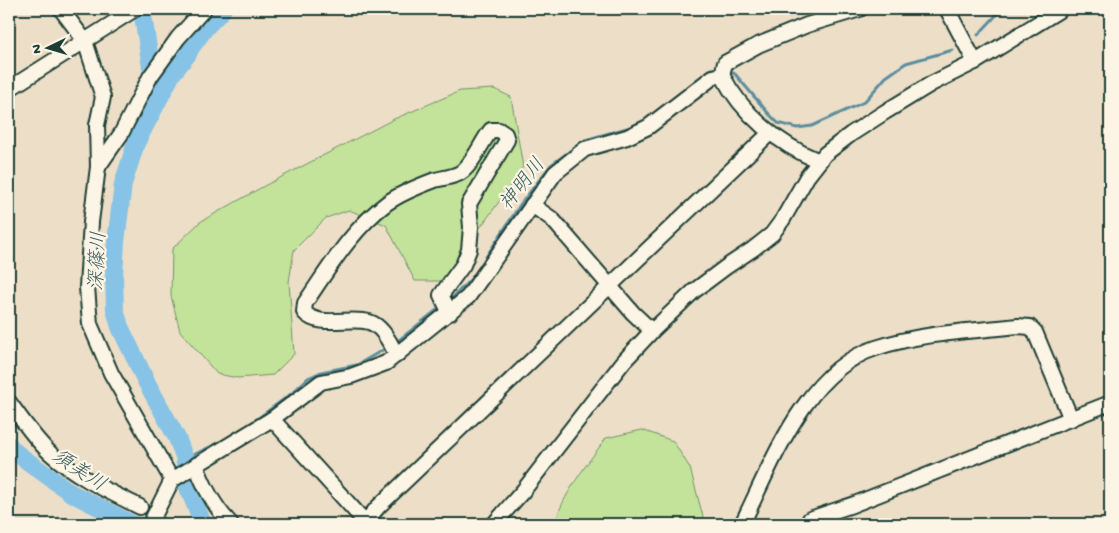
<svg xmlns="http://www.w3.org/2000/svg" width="1119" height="533" viewBox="0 0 1119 533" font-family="'Gochi Hand','Klee One',sans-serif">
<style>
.green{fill:#c3e39b;stroke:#719068}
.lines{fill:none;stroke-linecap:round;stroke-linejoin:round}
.stream{stroke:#5d8d9f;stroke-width:3}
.river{stroke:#86c3e6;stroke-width:18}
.minor-casing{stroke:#1f3d34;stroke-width:18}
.minor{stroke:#fcf5e5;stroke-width:14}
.labels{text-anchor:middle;stroke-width:4.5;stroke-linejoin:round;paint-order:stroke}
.water-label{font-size:20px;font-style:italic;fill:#395e60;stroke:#fcf5e5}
</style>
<rect width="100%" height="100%" fill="#eddfc7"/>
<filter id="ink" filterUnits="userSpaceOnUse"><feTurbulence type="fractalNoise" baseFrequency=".02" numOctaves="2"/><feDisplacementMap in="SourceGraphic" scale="10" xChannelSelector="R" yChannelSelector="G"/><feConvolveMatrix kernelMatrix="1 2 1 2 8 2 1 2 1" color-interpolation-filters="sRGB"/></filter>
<g filter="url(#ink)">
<g class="green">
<path d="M494,89l17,8 12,70 -27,39 -55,75h-26l-29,-56 -37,-15 -23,8 -32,32 -5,32 5,72 -21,21 -35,3 -21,-4 -37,-43 -9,-35 1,-47 28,-27 66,-37 128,-66 66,-28z"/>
<path d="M642,430l31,11 17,27 15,56h-149c2,-24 35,-65 50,-86z"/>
</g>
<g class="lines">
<g class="stream">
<path d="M978,35l24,-26"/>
<path d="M728,70l7,4 34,40 9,9 19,5 15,-2 52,-24 22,-25 20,-14 47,-13"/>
<path d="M668,103l43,-34 8,-1"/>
<path d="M449,301l24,-24 47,-72 31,-40 34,-25 49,-14"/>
<path d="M394,344l48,-38"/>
<path d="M246,427l45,-33 17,-16 13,-6 36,-7 31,-18"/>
<path d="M185,459l43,-21"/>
</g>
<g class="river">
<path d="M142,9l12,78"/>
<path d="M9,445l6,7 56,41 61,31"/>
<path d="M203,524l-18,-44v-21l-8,-21 -30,-55 -27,-56 -5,-18 -1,-33 2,-34 7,-58 13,-41 36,-69 16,-20 2,-5 16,-22 17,-18"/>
</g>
<g class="minor-casing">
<g id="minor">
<path d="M61,9l24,32 18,56 -6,28 1,42 -7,55 -4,65 3,37 21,49 61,107"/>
<path d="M947,9l28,53"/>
<path d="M9,89l126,-80"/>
<path d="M819,161c-41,-17 -77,-47 -97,-86l3,-12 33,-18 49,-20 53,-16"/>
<path d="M98,167l23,-33 29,-57 28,-39 26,-29"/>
<path d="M532,205l20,14 81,94 19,18"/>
<path d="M397,355c-7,-11 -14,-29 -28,-33 -19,-6 -50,7 -65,-10l1,-9c24,-35 47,-74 82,-100 14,-10 32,-17 48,-23 8,-2 18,-3 25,-7 12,-7 22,-32 31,-43h8l6,4 2,6 -38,64 2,23 -2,23 -6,15 -22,30 9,18"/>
<path d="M9,402c13,18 25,36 41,51 25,23 60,39 90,54"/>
<path d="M272,419l95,105"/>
<path d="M196,465c8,22 19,43 35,59"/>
<path d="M810,519l42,-14 258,-102"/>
<path d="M365,522l14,-16 391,-373"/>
<path d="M150,524l22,-44 100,-61 49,-37 30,-6 35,-13 82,-66 87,-124 30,-24 42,-12 21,-10 65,-50 9,-2"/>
<path d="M494,524l29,-33 101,-130 28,-30 42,-40 32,-24 27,-18 19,-15 11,-15 24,-42 18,-23 26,-20 34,-22 46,-28 46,-23 84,-52"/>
<path d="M742,524c30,-60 63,-154 134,-176 45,-15 95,-17 142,-22l12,1 5,5 36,87"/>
</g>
</g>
<use href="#minor" class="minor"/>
</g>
</g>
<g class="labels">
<g class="water-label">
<text transform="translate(521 183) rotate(-52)" y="7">神明川</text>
<text transform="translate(96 261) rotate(-87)" y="7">深篠川</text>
<text transform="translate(80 469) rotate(33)" y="7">須美川</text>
</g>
</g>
<rect width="1119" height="533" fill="none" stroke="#fcf5e5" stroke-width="30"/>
<rect x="15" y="15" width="1089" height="503" fill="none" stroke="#1f3d34" stroke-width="2" filter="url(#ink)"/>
<g transform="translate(48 48) rotate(265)" stroke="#fcf5e5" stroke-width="4" paint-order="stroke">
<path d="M0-4L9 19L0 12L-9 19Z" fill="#1f3d34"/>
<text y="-8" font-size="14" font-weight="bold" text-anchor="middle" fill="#1f3d34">N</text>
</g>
</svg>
